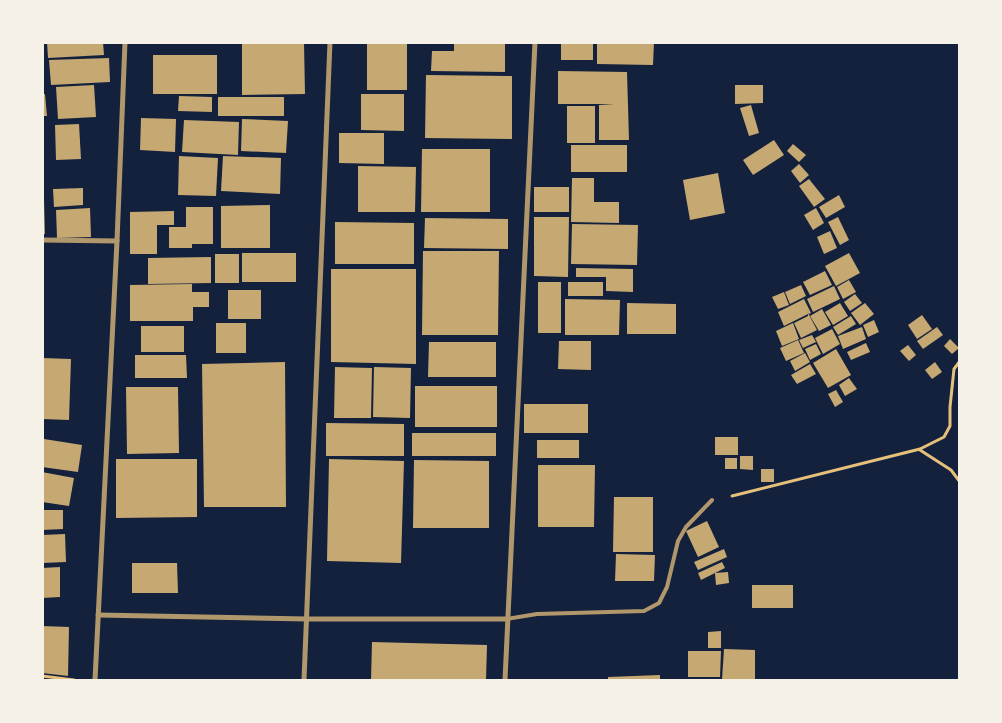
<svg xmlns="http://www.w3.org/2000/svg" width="1002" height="723" viewBox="0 0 1002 723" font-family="'DejaVu Sans',sans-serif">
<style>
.building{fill:#c6a872}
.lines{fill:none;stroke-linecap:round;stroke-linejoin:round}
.path{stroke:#e5c07b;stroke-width:3}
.service{stroke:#b1986c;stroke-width:4}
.minor{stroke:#b1986c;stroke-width:5}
</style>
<rect width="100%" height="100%" fill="#14213d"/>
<g class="building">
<path d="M47,42h56l1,13 -56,3z"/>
<rect x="367" y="42" width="40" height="48"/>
<path d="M454,42h51v30l-74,-1 1,-20h22z"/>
<rect x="561" y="42" width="32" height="18"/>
<path d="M597,42h57l-1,23 -56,-1z"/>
<path d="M242,43h62l1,51 -63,1z"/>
<rect x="153" y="55" width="64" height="39"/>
<path d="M109,58l1,24 -59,3 -2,-25z"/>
<path d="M558,71l69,1 2,68h-30v-35l15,-1h-56z"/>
<path d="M426,75l86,1v63l-87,-1z"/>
<path d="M94,85l2,32 -38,2 -2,-32z"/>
<path d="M735,85h28v18l-28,1z"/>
<path d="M42,94h3l2,22h-5z"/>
<path d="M361,94h43v37l-43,-1z"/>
<path d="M179,96l33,1v15l-34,-1z"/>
<rect x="218" y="97" width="66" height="19"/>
<path d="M751,105l8,28 -10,3 -9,-28z"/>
<rect x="567" y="106" width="28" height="37"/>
<path d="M141,118l35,1 -1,33 -35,-2z"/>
<path d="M242,119l46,2 -2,32 -45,-2z"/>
<path d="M184,120l55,2 -1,33 -56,-3z"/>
<path d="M79,124l2,35 -25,1 -1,-35z"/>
<path d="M339,133h45v31l-45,-1z"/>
<path d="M774,140l10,15 -31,20 -10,-15z"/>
<path d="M793,144l13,11 -7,7 -12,-11z"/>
<rect x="571" y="145" width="56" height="27"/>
<path d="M422,149h68v63h-69z"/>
<path d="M179,156l39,2 -2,38 -38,-1z"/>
<path d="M223,156l58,2 -1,36 -59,-3z"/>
<path d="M799,164l10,11 -9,8 -9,-12z"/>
<path d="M358,166l58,1 -1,45h-57z"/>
<path d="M718,173l7,40 -35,7 -7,-40z"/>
<path d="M572,178h22v24h25v21l-48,-1z"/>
<path d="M809,179l16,20 -11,8 -15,-21z"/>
<rect x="534" y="187" width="35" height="25"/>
<path d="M83,188v17l-29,2 -1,-18z"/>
<path d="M839,195l6,12 -19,11 -7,-11z"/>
<path d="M42,199h2l1,35h-3z"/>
<path d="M270,205v43h-49v-42z"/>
<path d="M186,207h27v37h-21v4h-23v-21h17z"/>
<path d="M90,208l1,29 -34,1 -1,-28z"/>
<path d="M816,208l8,15 -11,7 -9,-15z"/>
<path d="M174,211v14h-17v29h-27v-42z"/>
<path d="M534,217h35l-1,60 -34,-1z"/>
<path d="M838,217l11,23 -9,5 -12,-23z"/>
<path d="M425,218l83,1v30l-84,-1z"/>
<path d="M335,222l79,1v41h-79z"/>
<path d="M572,224l66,1 -1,40 -66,-1z"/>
<path d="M830,231l7,17 -13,6 -7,-17z"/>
<path d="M423,251h76l-1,84h-76z"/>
<rect x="242" y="253" width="54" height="29"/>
<path d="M849,253l11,20 -24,13 -11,-20z"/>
<rect x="215" y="254" width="24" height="29"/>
<path d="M211,257v26l-63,1v-26z"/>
<path d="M576,268l57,1v23l-27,-1v-14h-30z"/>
<path d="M331,269h85v95l-85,-2z"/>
<path d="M825,271l7,14 -22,10 -7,-13z"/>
<path d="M849,280l7,12 -13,7 -6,-12z"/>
<rect x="538" y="282" width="23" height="51"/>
<rect x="568" y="282" width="35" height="14"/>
<path d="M192,284v8h17v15h-16v14h-63v-36z"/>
<path d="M801,285l5,11 -16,8 -5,-12z"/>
<path d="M834,286l6,13 -27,13 -6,-13z"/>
<rect x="228" y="290" width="33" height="29"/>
<path d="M784,292l5,13 -11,4 -6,-12z"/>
<path d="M855,294l7,9 -12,8 -6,-9z"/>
<path d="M565,299l55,1 -1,35h-54z"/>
<path d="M804,299l7,14 -2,1 -2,-3 10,19 -16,8 -7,-15 14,-7v-2l-24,12 -6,-14z"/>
<path d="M627,303l49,1v30h-49z"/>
<path d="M840,303l8,13 -15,9 -8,-13z"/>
<path d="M865,303l9,11 -14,11 -9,-12z"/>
<path d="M822,309l9,16 -12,6 -9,-15z"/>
<path d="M922,315l10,14 -15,10 -9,-14z"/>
<path d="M851,316l5,8 -18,11 -5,-8z"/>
<path d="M874,320l5,12 -11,5 -5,-12z"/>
<rect x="216" y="323" width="30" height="30"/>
<path d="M793,323l6,16 -17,7 -6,-15z"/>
<rect x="141" y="326" width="43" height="26"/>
<path d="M862,327l4,12 -23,10 -5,-13z"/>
<path d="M937,327l6,8 -20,14 -6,-8z"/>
<path d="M832,329l8,15 -17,10 -8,-16z"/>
<path d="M812,335l4,7 -13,6 -4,-8z"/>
<path d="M950,339l9,9 -7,6 -8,-8z"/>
<path d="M798,340l6,13 -18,8 -6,-13z"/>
<path d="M559,341h32v29l-33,-1z"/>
<path d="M429,342h67v35h-68z"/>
<path d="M866,343l4,9 -19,8 -4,-8z"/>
<path d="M816,344l5,10 -11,6 -5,-11z"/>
<path d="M908,345l8,10 -7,6 -9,-10z"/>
<path d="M836,349l15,26 -23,13 -15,-25z"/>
<path d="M805,353l5,9 -15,9 -5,-10z"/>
<path d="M135,355h51l1,23h-52z"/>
<path d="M42,358l29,1 -2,61 -27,-1z"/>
<path d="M285,362l1,145h-82l-2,-143z"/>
<path d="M935,362l7,10 -10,7 -7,-9z"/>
<path d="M810,364l6,10 -19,10 -6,-9z"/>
<path d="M335,367l37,1 -1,50h-37z"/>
<path d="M374,367l37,1 -1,50 -37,-1z"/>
<path d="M849,378l8,11 -12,7 -6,-11z"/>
<rect x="415" y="386" width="82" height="41"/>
<path d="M126,387h52l1,66 -52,1z"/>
<path d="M836,390l7,12 -8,5 -7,-13z"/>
<rect x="524" y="404" width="64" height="29"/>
<path d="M326,423l78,1v32h-78z"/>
<rect x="412" y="433" width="84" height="23"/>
<rect x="715" y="437" width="23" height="18"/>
<path d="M44,439l38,6 -4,27 -36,-5z"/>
<rect x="537" y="440" width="42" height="18"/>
<path d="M740,456h13v14l-13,-1z"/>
<rect x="725" y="458" width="12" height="11"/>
<path d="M116,459h81v58l-81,1z"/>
<path d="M329,459l75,2 -3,102 -74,-2z"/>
<path d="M414,460l75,1v67h-76z"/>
<path d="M538,465h57l-1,62h-56z"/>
<rect x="761" y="469" width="13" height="13"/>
<path d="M42,472l32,6 -5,28 -27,-4z"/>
<path d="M614,497h39v55h-40z"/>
<path d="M42,510h21v19l-21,1z"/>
<path d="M707,521l12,26 -21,10 -12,-26z"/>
<path d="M65,534l1,28 -24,1v-28z"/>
<path d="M724,549l3,8 -29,13 -4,-8z"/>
<path d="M616,554l39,1 -1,26h-39z"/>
<path d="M722,562l3,6 -24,12 -3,-7z"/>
<path d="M132,563h45l1,30h-46z"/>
<path d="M60,567v30l-18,1v-30z"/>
<path d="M728,572l1,11 -13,2 -1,-12z"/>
<rect x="752" y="585" width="41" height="23"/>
<path d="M42,626l27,1 -1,49 -26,-3z"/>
<path d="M721,631v17h-13v-16z"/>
<path d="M372,642l115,3 -1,35h-115z"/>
<path d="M724,649l31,1v30h-33z"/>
<path d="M688,651h33l-1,26h-32z"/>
<path d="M660,675v5h-52v-3z"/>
</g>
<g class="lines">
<g class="path">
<path d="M920,450l31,20 9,12"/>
<path d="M732,496l188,-47 24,-12 6,-11v-19l4,-38 6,-8"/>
<path d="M42,676l32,4"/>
</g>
<path class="service" d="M507,619l30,-5 107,-3 15,-8 8,-16 11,-46 8,-14 26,-27"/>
<g class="minor">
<path d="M42,240l75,1"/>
<path d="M98,615l209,4h200"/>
<path d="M95,680l22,-439 8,-199"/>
<path d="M304,680l26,-638"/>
<path d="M505,680l30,-638"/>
</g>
</g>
<rect width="1002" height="723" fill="none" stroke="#f6f1e7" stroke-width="88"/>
</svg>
